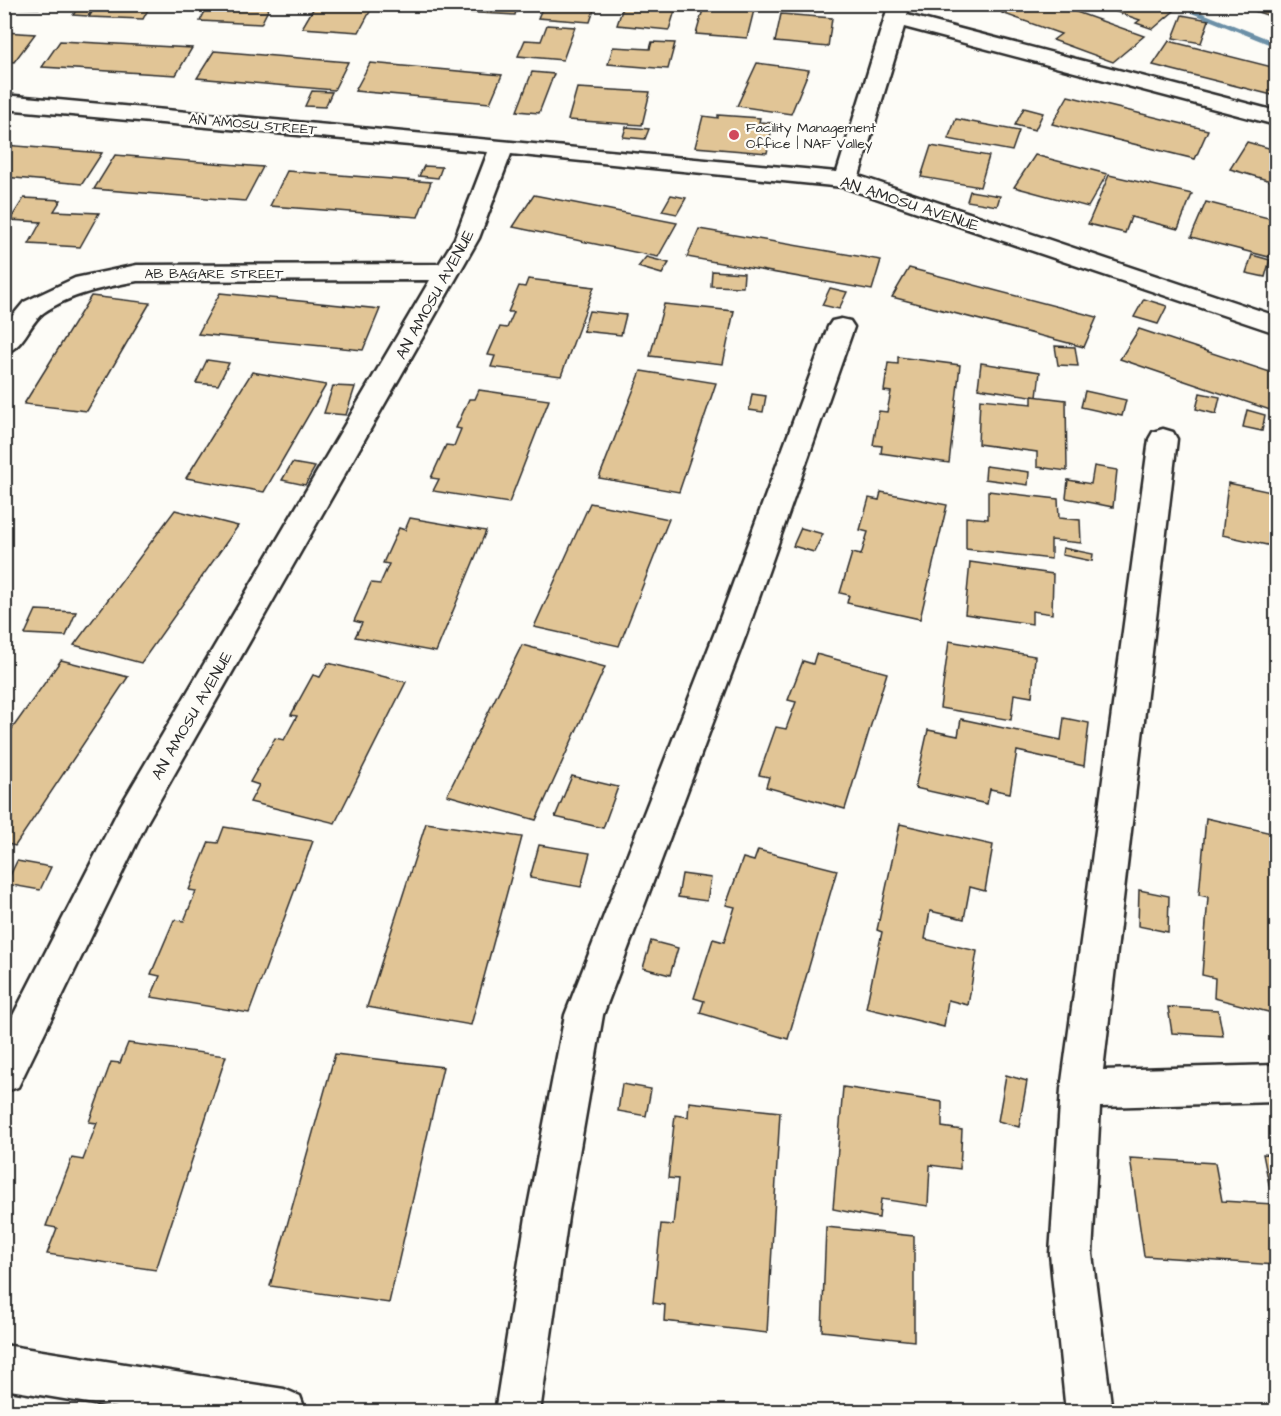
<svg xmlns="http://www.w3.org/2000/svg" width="1281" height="1416" viewBox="0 0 1281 1416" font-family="'Architects Daughter',sans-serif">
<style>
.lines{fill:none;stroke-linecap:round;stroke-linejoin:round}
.stream{fill:#6c90a7;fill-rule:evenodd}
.building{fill:#e1c596;stroke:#2b2b2b;stroke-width:1.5}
.minor-casing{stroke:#2b2b2b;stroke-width:5}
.minor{fill:#fdfcf7;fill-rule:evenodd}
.poi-dot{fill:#d1495b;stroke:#fdfcf7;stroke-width:2}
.labels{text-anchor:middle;stroke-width:4.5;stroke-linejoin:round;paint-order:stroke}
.far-street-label{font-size:14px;fill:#2b2b2b;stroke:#fdfcf7}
.far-poi-label{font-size:14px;fill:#2b2b2b;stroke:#fdfcf7;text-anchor:start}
.street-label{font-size:16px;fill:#2b2b2b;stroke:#fdfcf7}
</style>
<rect width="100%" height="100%" fill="#fdfcf7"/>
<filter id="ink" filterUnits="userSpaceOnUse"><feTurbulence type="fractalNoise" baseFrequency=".0167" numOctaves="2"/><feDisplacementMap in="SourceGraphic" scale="12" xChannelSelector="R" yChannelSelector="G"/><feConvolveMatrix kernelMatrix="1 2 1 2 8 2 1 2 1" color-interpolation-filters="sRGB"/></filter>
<g filter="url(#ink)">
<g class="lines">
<path class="stream" d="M1169,4h11l96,38v5z"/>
</g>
<g class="building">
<path d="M4,4h38l-3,4 -35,-1z"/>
<path d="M97,4h54l-8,15 -54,-2z"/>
<path d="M209,4h62l-10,20 -61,-3z"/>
<path d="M316,4h58l-15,28 -57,-4z"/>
<path d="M465,4h53l-3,11 -53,-3z"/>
<path d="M544,4h52l-6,18 -52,-4z"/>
<path d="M624,4h53l-8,26 -52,-5z"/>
<path d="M1013,4h41l90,32 -31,26 -60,-22 8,-6 -59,-21z"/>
<path d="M1109,4h46l19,7 -21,18 -17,-6 4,-3 -35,-12z"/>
<path d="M1233,4h43v14z"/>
<path d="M80,5l15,1 -7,10 -15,-1z"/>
<path d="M704,6l50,4 -7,28 -51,-4z"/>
<path d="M781,14l51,4 -4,29 -53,-5z"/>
<path d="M1182,15l27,5 -8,23 -28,-5z"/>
<path d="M547,25l28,2 -12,33 -45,-4 7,-16 16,1z"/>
<path d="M4,32l31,2 -21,28 -10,-1z"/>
<path d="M60,41l132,7 -16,27 -134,-8z"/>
<path d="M1169,41l107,27v28l-123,-31z"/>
<path d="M652,42l23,1 -7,26 -60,-5 5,-17 37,2z"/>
<path d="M214,51l134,11 -14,28 -137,-12z"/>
<path d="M370,63l132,12 -12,28 -135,-12z"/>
<path d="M757,63l52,7 -18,44 -54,-8z"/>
<path d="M532,72l22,2 -15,39 -22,-2z"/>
<path d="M577,88l73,4 -8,33 -74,-5z"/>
<path d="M312,91l20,1 -7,15 -20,-1z"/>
<path d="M1068,96l140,34 -13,29 -143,-35z"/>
<path d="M1024,108l19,5 -8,17 -20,-5z"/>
<path d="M718,115l42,3 -1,4 14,1 -6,30 -72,-6 8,-31 15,2z"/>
<path d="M956,119l63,12 -7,20 -64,-12z"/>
<path d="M626,127l23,2 -4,10 -22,-2z"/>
<path d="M1247,142l29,8 -2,32 -44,-13z"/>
<path d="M4,145l98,8 -20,31 -78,-7z"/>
<path d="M931,146l58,10 -9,31 -59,-10z"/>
<path d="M115,155l148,12 -18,34 -151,-12z"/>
<path d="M1035,155l72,19 -19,33 -74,-20z"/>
<path d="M424,166l18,1 -4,11 -19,-2z"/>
<path d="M287,171l144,11 -13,35 -148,-11z"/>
<path d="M1109,175l83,19 -14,35 -47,-12 -6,16 -37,-9z"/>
<path d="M970,191l30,5 -3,10 -30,-5z"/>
<path d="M534,195l143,28 -19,34 -145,-30z"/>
<path d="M671,195l15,3 -9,16 -15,-3z"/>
<path d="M24,198l37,2 -7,11 45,2 -19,34 -51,-3 12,-22 -31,-2z"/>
<path d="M1206,202l70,18v17l-7,20 -78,-20z"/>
<path d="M699,229l182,31 -9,30 -185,-33z"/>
<path d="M1252,255l18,5 -5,17 -19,-4z"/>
<path d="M646,257l23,6 -7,11 -24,-7z"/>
<path d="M909,268l188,49 -13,30 -192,-50z"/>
<path d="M712,271l32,2 -1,14 -32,-1z"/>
<path d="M528,279l66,8 -33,89 -70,-9 4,-11 -7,-1 12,-28 7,1 7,-16h-6l11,-26 6,1z"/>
<path d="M830,288l17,4 -8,17 -17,-4z"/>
<path d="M220,293l160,16 -17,41 -165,-16z"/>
<path d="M91,296l59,7 -63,108 -63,-7z"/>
<path d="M1144,299l23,7 -9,18 -24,-7z"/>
<path d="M664,304l70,7 -11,53 -73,-8z"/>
<path d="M589,311l37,4 -5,20 -38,-4z"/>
<path d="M1139,329l137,45v38l-156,-53z"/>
<path d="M1055,346l20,1 3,19 -20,-1z"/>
<path d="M898,357l62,8 -11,98 -68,-10 1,-7 -9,-1 6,-34 8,1 4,-20 -7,-1 4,-28 10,1z"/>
<path d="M207,360l22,3 -11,22 -22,-2z"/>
<path d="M981,363l59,9 -3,25 -59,-9z"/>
<path d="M641,371l75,12 -37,109 -80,-14z"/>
<path d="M252,372l74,13 -62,107 -78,-14z"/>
<path d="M333,386l22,1 -9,28 -22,-2z"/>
<path d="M479,390l70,10 -40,103 -76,-12 6,-12 -8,-1 15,-33 8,1 7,-17 -5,-1 13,-29h6z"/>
<path d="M1085,391l41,9 -4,16 -41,-9z"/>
<path d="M1200,393l20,4 -4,17 -20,-5z"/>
<path d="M752,394l14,2 -3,16 -14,-2z"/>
<path d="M1032,396l34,4 1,71 -30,-4v-15l-59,-8 2,-45 52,5z"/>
<path d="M1247,410l18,5 -3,16 -19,-4z"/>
<path d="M292,463l23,4 -10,18 -23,-5z"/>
<path d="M986,466l43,6 -1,13 -43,-6z"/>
<path d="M1094,466l23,4 -4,37 -47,-9 2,-18 23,4z"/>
<path d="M1228,483l48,10v54l-54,-12z"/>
<path d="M988,491l70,8 1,19 21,2 1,23 -30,-3v19l-85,-10v-32l22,2z"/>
<path d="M881,492l66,13 -27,114 -73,-16 2,-8 -9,-2 12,-40 9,2 7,-23 -8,-2 9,-32 10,2z"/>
<path d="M590,503l79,16 -50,127 -85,-19z"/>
<path d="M175,510l63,16 -97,137 -67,-18z"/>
<path d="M410,518l76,13 -50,121 -81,-15 7,-14 -8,-2 17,-38 9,1 9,-20 -6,-1 16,-35 6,2z"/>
<path d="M801,528l22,6 -9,18 -21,-6z"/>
<path d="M1063,548l30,6 -1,7 -30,-6z"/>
<path d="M970,562l83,12 -1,40 -20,-3v13l-67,-10z"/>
<path d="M36,610l40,2 -10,24 -41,-2z"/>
<path d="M949,641l86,15 -3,41 -18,-3 -3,26 -71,-12z"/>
<path d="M522,645l83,22 -69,153 -89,-25z"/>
<path d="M816,654l71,19 -42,136 -79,-22 3,-10 -10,-2 17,-48 10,2 10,-27 -8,-2 15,-39 10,3z"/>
<path d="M61,660l67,17 -113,169 -11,-3v-103z"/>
<path d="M328,663l78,19 -71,141 -85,-21 9,-17 -9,-3 25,-44 9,2 13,-24 -6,-1 22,-40 7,2z"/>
<path d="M1064,718l25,5 -5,43 -67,-15 -7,42 -20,-4 -3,15 -72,-16 13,-58 30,6 3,-17 100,21z"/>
<path d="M572,776l46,11 -15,41 -48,-11z"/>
<path d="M1206,818l70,16v180l-62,-16 1,-20 -13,-3 6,-78 -9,-2z"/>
<path d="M426,823l96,14 -51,188 -104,-18z"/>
<path d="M900,824l93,21 -8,46 -15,-4 -6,32 -34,-8 -5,28 52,12 -9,54 -20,-5 -4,27 -78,-19 16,-76 -5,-2z"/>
<path d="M224,827l89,14 -64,172 -98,-16 9,-21 -9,-2 23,-54 10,1 12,-30 -7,-1 20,-48 9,1z"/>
<path d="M539,845l51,8 -9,34 -51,-9z"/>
<path d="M758,850l79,20 -49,169 -88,-26 4,-12 -10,-3 19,-59 11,3 11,-35 -9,-2 17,-47 11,3z"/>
<path d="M17,861l34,6 -11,23 -34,-6z"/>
<path d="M682,874l29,4 -4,23 -29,-4z"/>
<path d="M1139,890l30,6 -1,36 -30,-6z"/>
<path d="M651,941l27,7 -8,27 -27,-7z"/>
<path d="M1168,1007l50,3 5,26 -51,-3z"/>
<path d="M128,1043l98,13 -70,214 -109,-16 10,-26 -11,-2 26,-68 11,2 14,-37 -8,-1 22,-60 9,1z"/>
<path d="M335,1054l108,13 -54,236 -119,-17z"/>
<path d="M1006,1075l21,6 -8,46 -21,-6z"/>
<path d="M622,1084l29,5 -5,27 -28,-5z"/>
<path d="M843,1087l99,15v25l20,3 -2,39 -30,-4 -2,41 -47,-7 -2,19 -46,-9z"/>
<path d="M689,1102l91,10 -13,221 -103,-12 1,-16 -12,-2 8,-79 12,1 5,-46 -10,-1 7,-63 13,2z"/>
<path d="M1263,1154l13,1v110l-132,-9 -14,-98 85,5 7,38 51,3z"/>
<path d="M826,1227l88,9v105l-92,-10z"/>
</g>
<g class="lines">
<g class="minor-casing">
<g id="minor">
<path d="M889,4h21l-3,11 369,96v14l-372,-98 -45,149 417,140v17l-433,-146 -332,-33 -32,84 -333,586 -128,263 -14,5v-59l117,-228 309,-525 -293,1c-31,6 -67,13 -94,32 -15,12 -19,35 -39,40v-27l20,-24 51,-24 62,-13 302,-1 16,-26 33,-86 -484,-43v-14l833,77z"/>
<path d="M841,319l9,2 4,6 -107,305 -144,383 -35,202 -28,195h-45l31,-195 39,-202 150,-383 113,-305 4,-6z"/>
<path d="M1163,429l10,3 4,7 -74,631 173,-5v37l-176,5 -8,147 20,158h-46l-16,-158 11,-165 88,-650 4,-7z"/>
<path d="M4,1345l280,44 16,7 6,16h-164l-138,-23z"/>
</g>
</g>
<use href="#minor" class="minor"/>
</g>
</g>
<circle class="poi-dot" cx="734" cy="135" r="6"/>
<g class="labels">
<g class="far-street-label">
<text transform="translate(253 124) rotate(5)" y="5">AN AMOSU STREET</text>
<text x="214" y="278">AB BAGARE STREET</text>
</g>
<g class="far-poi-label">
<text x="746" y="132">Facility Management<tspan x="746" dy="16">Office | NAF Valley</tspan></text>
</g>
<g class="street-label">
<text transform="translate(910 203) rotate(18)" y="6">AN AMOSU AVENUE</text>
<text transform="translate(434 294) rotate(-61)" y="6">AN AMOSU AVENUE</text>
<text transform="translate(191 715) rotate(-60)" y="6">AN AMOSU AVENUE</text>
</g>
</g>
<rect width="1281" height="1416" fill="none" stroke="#fdfcf7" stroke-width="24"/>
<rect x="12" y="12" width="1257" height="1392" fill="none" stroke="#2b2b2b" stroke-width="2" filter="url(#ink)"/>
</svg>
